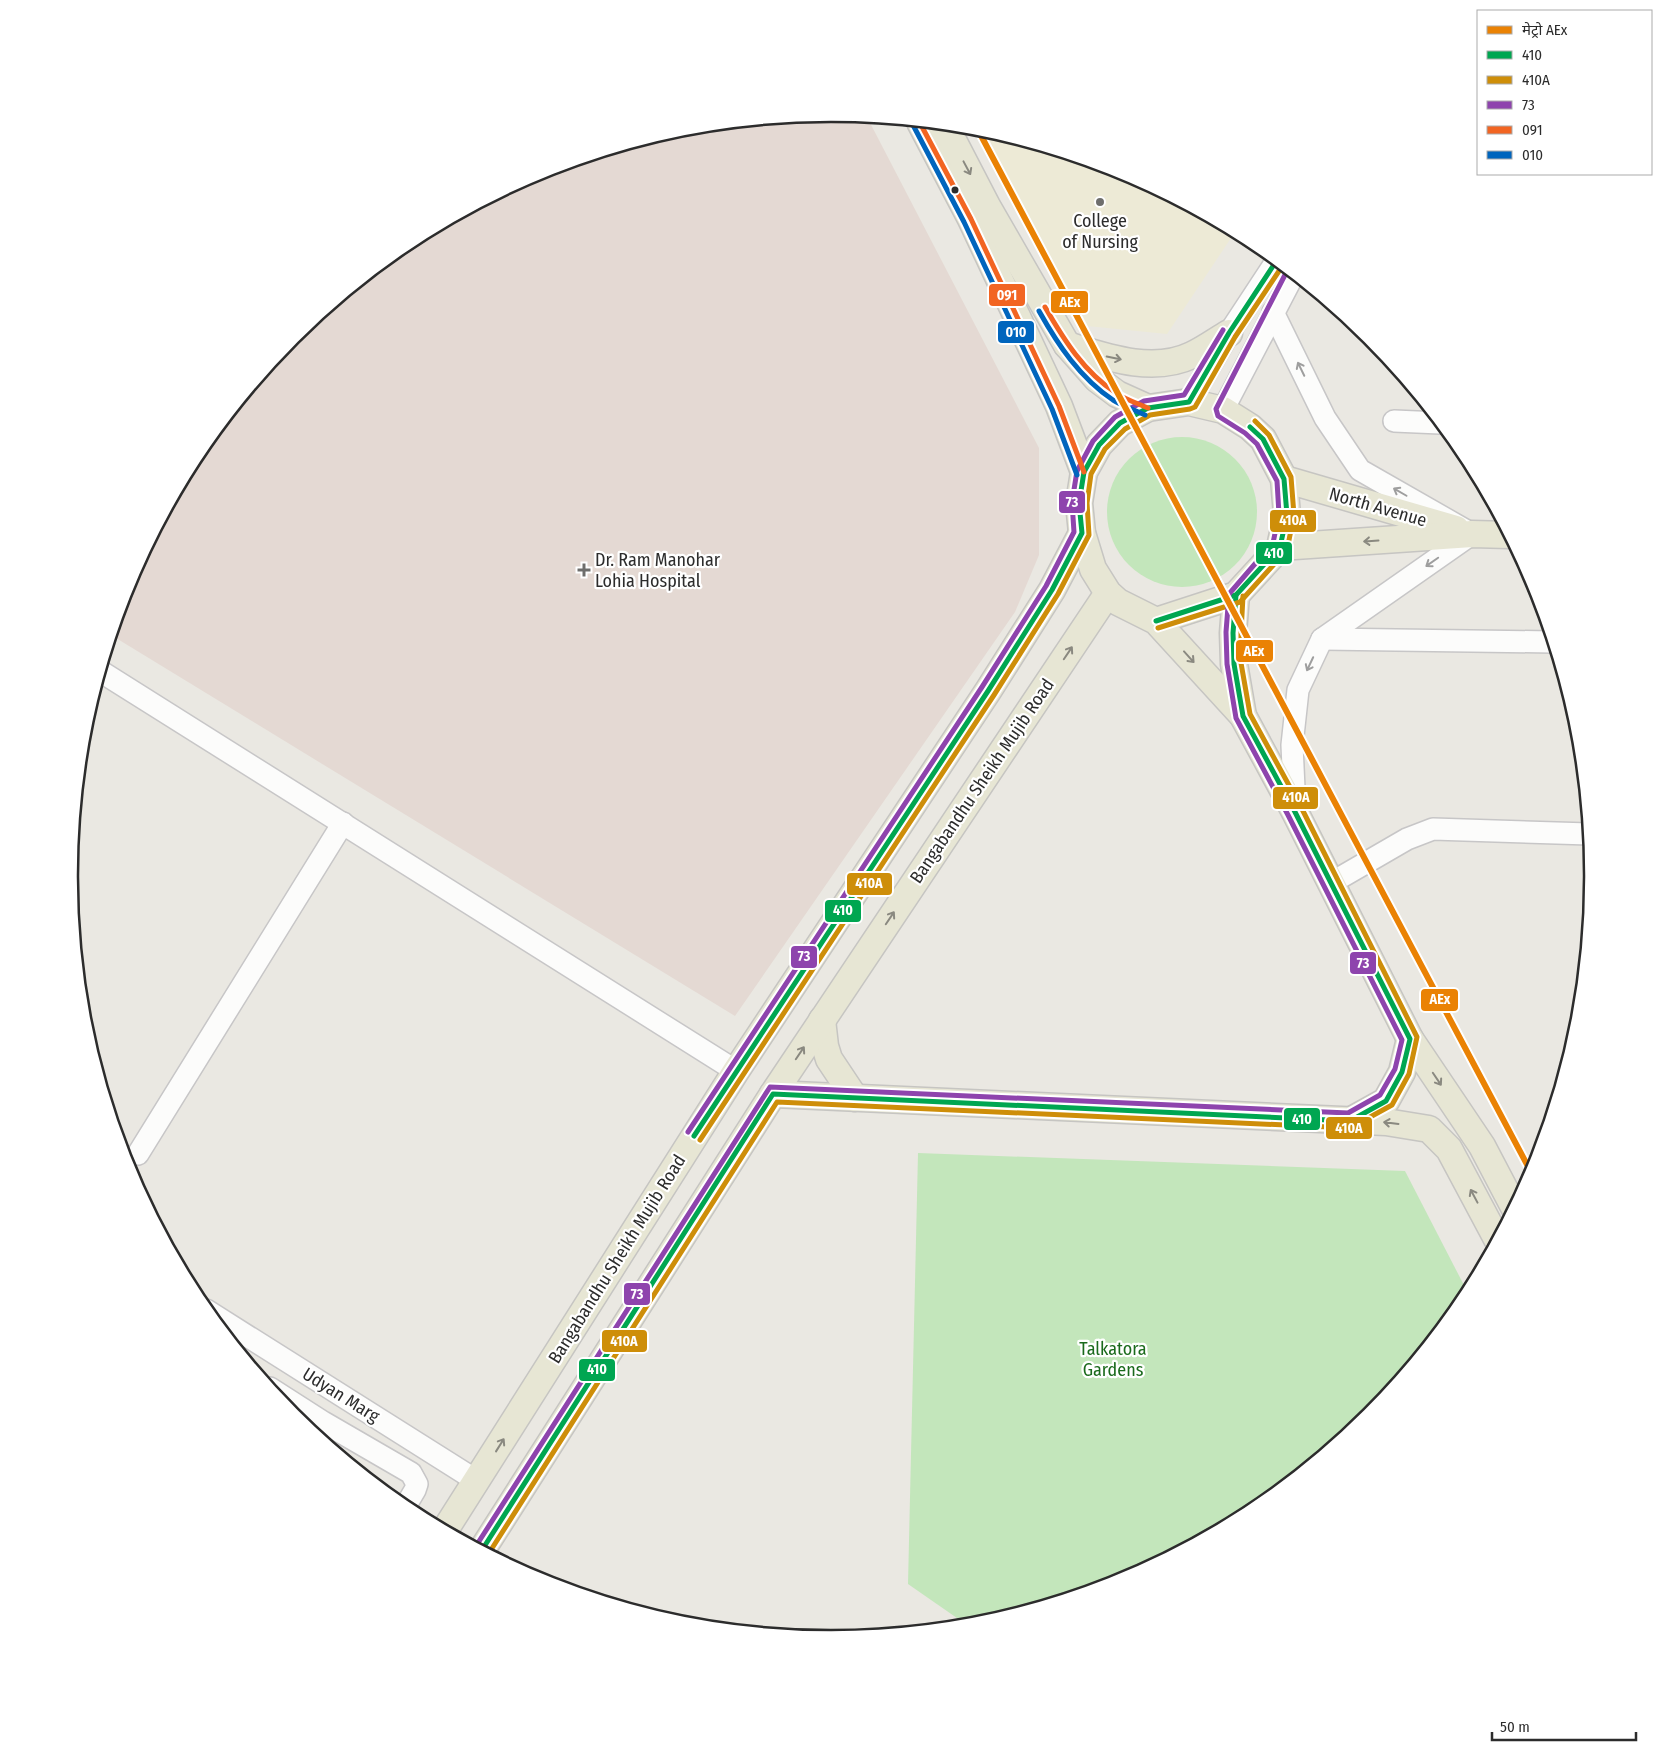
<svg xmlns="http://www.w3.org/2000/svg" width="1662" height="1752" viewBox="0 0 1662 1752" font-family="'Fira Sans Condensed','Noto Sans Devanagari',sans-serif">
<style>
.education{fill:#edead6}
.medical{fill:#e4d9d3}
.green{fill:#c3e6bb}
.lines{fill:none;stroke-linecap:round;stroke-linejoin:round}
.minor-casing{stroke:#c7c6c7;stroke-width:24}
.major-casing{stroke:#c6c5c2;stroke-width:29}
.minor{stroke:#fcfcfb;stroke-width:21}
.major{stroke:#e7e6d4;stroke-width:26}
.bus-1-casing{stroke:#fff;stroke-width:9}
.bus-2-casing{stroke:#fff;stroke-width:9}
.bus-3-casing{stroke:#fff;stroke-width:9}
.bus-4-casing{stroke:#fff;stroke-width:9}
.bus-5-casing{stroke:#fff;stroke-width:9}
.bus-1{stroke:#00a651;stroke-width:5}
.bus-2{stroke:#ce8e09;stroke-width:5}
.bus-3{stroke:#8e44ad;stroke-width:5}
.bus-4{stroke:#f26522;stroke-width:5}
.bus-5{stroke:#0065bd;stroke-width:5}
.metro-1-casing{stroke:#fff;stroke-width:10}
.metro-1{stroke:#ea8204;stroke-width:6}
.oneway{stroke:#8a8980}
.oneway2{stroke:#9e9e9e}
.bus-dot{fill:#2c2c2c;stroke:#fff;stroke-width:2}
.poi-dot{fill:#6e6e6c;stroke:#fff;stroke-width:2}
.labels{text-anchor:middle;stroke-width:4.5;stroke-linejoin:round;paint-order:stroke}
.poi-label{font-size:18px;fill:#2c2c2c;stroke:#fff}
.street-label{font-size:18px;fill:#2c2c2c;stroke:#fff}
.park-label{font-size:18px;fill:#1a6a1c;stroke:#fff}
.rim{fill:none;stroke:#2c2c2c;stroke-width:2.5}
.line-badge{stroke:#fff;stroke-width:2}
.badge-label{font-size:14px;text-anchor:middle;font-weight:bold;fill:#fff}
</style>
<rect width="100%" height="100%" fill="#eae8e2"/>
<path class="education" d="M983,129l140,43 112,60 -68,102 -80,-8z"/>
<path class="medical" d="M831,114l36,3 172,331v107l-24,57 -280,404 -624,-381 16,-51 70,-132 95,-115 116,-95 132,-70 143,-44z"/>
<g class="green">
<circle cx="1182" cy="512" r="75"/>
<path d="M918,1153l487,18 63,122 -3,7 -95,115 -116,95 -132,70 -143,44 -12,1 -59,-41z"/>
</g>
<g class="lines">
<g class="minor-casing">
<g id="minor">
<path d="M1273,312l52,106 35,52 112,64 -150,105 -24,51 -6,55 3,65"/>
<path d="M1189,402l40,-69 48,-73"/>
<path d="M1223,410l71,-136"/>
<path d="M1394,421l46,2"/>
<path d="M1322,639l231,3"/>
<path d="M100,671l636,400"/>
<path d="M1331,883l76,-44 26,-10 156,5"/>
<path d="M138,1154l205,-331"/>
<path d="M206,1310l271,171"/>
<path d="M270,1388l53,34 88,51 6,11 -2,6 -10,17"/>
</g>
</g>
<g class="major-casing">
<g id="major">
<path d="M920,122l51,97 88,187 25,66"/>
<path d="M945,125l42,81 80,139 30,34 20,15 31,14"/>
<path d="M1067,345c39,12 86,29 125,10 13,-6 25,-15 37,-22"/>
<path d="M1284,479l172,50"/>
<path d="M1280,547l192,-13 37,1"/>
<path d="M1236,595l-3,38 1,31 9,52"/>
<path d="M1156,621l80,-26 44,-48 7,-32 -3,-36 -21,-40 -13,-12 -27,-17 -34,-8 -41,6 -28,15 -21,22 -15,27 -5,31 3,30 11,36 15,24 10,9 38,19 87,95 52,96 115,227 72,107 32,61"/>
<path d="M822,1020l3,26 4,13 26,39"/>
<path d="M773,1094l613,28 43,7 20,20 48,90"/>
<path d="M1350,1121l36,-20 16,-29 8,-33"/>
<path d="M445,1530l291,-459 252,-380 64,-101 30,-57"/>
<path d="M482,1550l291,-456 335,-501"/>
</g>
</g>
<use href="#minor" class="minor"/>
<use href="#major" class="major"/>
<g class="bus-1-casing">
<g id="bus-1">
<path d="M1156,621l80,-26 44,-48 7,-32 -3,-36 -21,-40 -13,-12"/>
<path d="M694,1136l294,-445 64,-101 30,-57 -3,-30 5,-31 15,-27 21,-22 28,-15 41,-6 40,-69 48,-73"/>
<path d="M482,1550l291,-456 577,27 36,-20 16,-29 8,-33 -115,-227 -52,-96 -9,-52 -1,-31 3,-38"/>
</g>
</g>
<g class="bus-2-casing">
<g id="bus-2">
<path d="M1158,628l82,-26 47,-52 7,-35 -3,-38 -22,-42 -14,-14"/>
<path d="M700,1140l294,-445 64,-101 31,-59 -2,-32 4,-29 14,-25 20,-20 25,-14 40,-6 5,-2 40,-70 48,-72"/>
<path d="M489,1553l288,-451 573,26 42,-23 17,-31 8,-37 -115,-228 -52,-95 -9,-51v-30l2,-37"/>
</g>
</g>
<g class="bus-3-casing">
<g id="bus-3">
<path d="M688,1132l294,-445 64,-101 28,-54 -2,-30 5,-31 16,-30 22,-24 29,-16 40,-6 39,-65"/>
<path d="M476,1546l294,-459 578,26 32,-18 15,-26 7,-29 -114,-225 -52,-97 -9,-54 -1,-32 3,-38 44,-51 6,-29 -2,-33 -20,-37 -12,-11 -27,-17 -2,-7 71,-138"/>
</g>
</g>
<g class="bus-4-casing">
<g id="bus-4">
<path d="M920,123l51,96 88,187 25,66"/>
<path d="M1045,307c19,33 39,65 71,86 10,7 21,10 32,15"/>
</g>
</g>
<g class="bus-5-casing">
<g id="bus-5">
<path d="M913,125l51,97 88,187 25,66"/>
<path d="M1039,311c19,34 41,67 74,89 10,6 21,10 32,15"/>
</g>
</g>
<use href="#bus-1" class="bus-1"/>
<use href="#bus-2" class="bus-2"/>
<use href="#bus-3" class="bus-3"/>
<use href="#bus-4" class="bus-4"/>
<use href="#bus-5" class="bus-5"/>
<g class="metro-1-casing">
<path id="metro-1" d="M977,128l555,1046"/>
</g>
<use href="#metro-1" class="metro-1"/>
</g>
<defs><path id="oneway-shaft" d="M-6 0H5M1.5-3L5.5 0L1.5 3" fill="none" stroke-width="1.6" stroke-linecap="round" stroke-linejoin="round" transform="scale(1.25)"/></defs>
<g class="oneway">
<use href="#oneway-shaft" transform="translate(967 168) rotate(62)"/>
<use href="#oneway-shaft" transform="translate(1114 358) rotate(12)"/>
<use href="#oneway-shaft" transform="translate(1371 541) rotate(176)"/>
<use href="#oneway-shaft" transform="translate(1068 653) rotate(-56)"/>
<use href="#oneway-shaft" transform="translate(1189 657) rotate(48)"/>
<use href="#oneway-shaft" transform="translate(890 918) rotate(-56)"/>
<use href="#oneway-shaft" transform="translate(800 1053) rotate(-56)"/>
<use href="#oneway-shaft" transform="translate(1437 1079) rotate(56)"/>
<use href="#oneway-shaft" transform="translate(1391 1123) rotate(-173)"/>
<use href="#oneway-shaft" transform="translate(1474 1196) rotate(-118)"/>
<use href="#oneway-shaft" transform="translate(500 1445) rotate(-58)"/>
</g>
<g class="oneway2">
<use href="#oneway-shaft" transform="translate(1301 369) rotate(-116)"/>
<use href="#oneway-shaft" transform="translate(1400 492) rotate(-150)"/>
<use href="#oneway-shaft" transform="translate(1432 562) rotate(145)"/>
<use href="#oneway-shaft" transform="translate(1310 664) rotate(115)"/>
</g>
<circle class="bus-dot" cx="955" cy="190" r="4.5"/>
<g class="poi-dot">
<circle cx="1100" cy="202" r="5"/>
<path d="M581.5 562.5h5v5h5v5h-5v5h-5v-5h-5v-5h5z"/>
</g>
<g class="labels">
<g class="poi-label">
<text x="1100" y="227">College<tspan x="1100" dy="21">of Nursing</tspan></text>
<text x="595" y="566" text-anchor="start">Dr. Ram Manohar<tspan x="595" dy="21">Lohia Hospital</tspan></text>
</g>
<g class="street-label">
<text transform="translate(1378 507) rotate(16)" y="6">North Avenue</text>
<text transform="translate(982 781) rotate(-56)" y="6">Bangabandhu Sheikh Mujib Road</text>
<text transform="translate(617 1259) rotate(-58)" y="6">Bangabandhu Sheikh Mujib Road</text>
<text transform="translate(341 1395) rotate(32)" y="6">Udyan Marg</text>
</g>
<g class="park-label">
<text x="1113" y="1355">Talkatora<tspan x="1113" dy="21">Gardens</tspan></text>
</g>
</g>
<path d="M0 0H1662V1752H0ZM831 122H831A753 753 0 0 1 1584 875V877A753 753 0 0 1 831 1630H831A753 753 0 0 1 78 877V875A753 753 0 0 1 831 122Z" fill="#fff" fill-rule="evenodd"/>
<path class="rim" d="M831 122H831A753 753 0 0 1 1584 875V877A753 753 0 0 1 831 1630H831A753 753 0 0 1 78 877V875A753 753 0 0 1 831 122Z"/>
<g class="line-badge">
<rect x="988" y="283" width="38" height="24" rx="5" fill="#f26522"/>
<rect x="1050" y="290" width="39" height="24" rx="5" fill="#ea8204"/>
<rect x="997" y="320" width="38" height="24" rx="5" fill="#0065bd"/>
<rect x="1058" y="490" width="28" height="24" rx="5" fill="#8e44ad"/>
<rect x="1269" y="509" width="48" height="24" rx="5" fill="#ce8e09"/>
<rect x="1255" y="541" width="38" height="24" rx="5" fill="#00a651"/>
<rect x="1235" y="639" width="39" height="24" rx="5" fill="#ea8204"/>
<rect x="1272" y="786" width="47" height="24" rx="5" fill="#ce8e09"/>
<rect x="846" y="872" width="47" height="24" rx="5" fill="#ce8e09"/>
<rect x="824" y="899" width="38" height="24" rx="5" fill="#00a651"/>
<rect x="790" y="945" width="28" height="24" rx="5" fill="#8e44ad"/>
<rect x="1349" y="951" width="28" height="24" rx="5" fill="#8e44ad"/>
<rect x="1420" y="988" width="39" height="24" rx="5" fill="#ea8204"/>
<rect x="1283" y="1107" width="38" height="24" rx="5" fill="#00a651"/>
<rect x="1325" y="1116" width="48" height="24" rx="5" fill="#ce8e09"/>
<rect x="623" y="1282" width="28" height="24" rx="5" fill="#8e44ad"/>
<rect x="601" y="1329" width="47" height="24" rx="5" fill="#ce8e09"/>
<rect x="578" y="1358" width="38" height="24" rx="5" fill="#00a651"/>
</g>
<g class="badge-label">
<text x="1007" y="300">091</text>
<text x="1070" y="307">AEx</text>
<text x="1016" y="337">010</text>
<text x="1072" y="507">73</text>
<text x="1293" y="525">410A</text>
<text x="1274" y="558">410</text>
<text x="1254" y="656">AEx</text>
<text x="1296" y="802">410A</text>
<text x="869" y="888">410A</text>
<text x="843" y="915">410</text>
<text x="804" y="961">73</text>
<text x="1363" y="968">73</text>
<text x="1440" y="1004">AEx</text>
<text x="1302" y="1124">410</text>
<text x="1349" y="1133">410A</text>
<text x="637" y="1299">73</text>
<text x="624" y="1346">410A</text>
<text x="597" y="1374">410</text>
</g>
<rect x="1477" y="10" width="175" height="165" fill="#ffffff" stroke="#ababab"/>
<rect x="1487" y="26" width="25" height="8" fill="#ea8204" stroke="#ababab"/>
<text x="1522" y="35" font-size="15" fill="#2c2c2c">मेट्रो AEx</text>
<rect x="1487" y="51" width="25" height="8" fill="#00a651" stroke="#ababab"/>
<text x="1522" y="60" font-size="15" fill="#2c2c2c">410</text>
<rect x="1487" y="76" width="25" height="8" fill="#ce8e09" stroke="#ababab"/>
<text x="1522" y="85" font-size="15" fill="#2c2c2c">410A</text>
<rect x="1487" y="101" width="25" height="8" fill="#8e44ad" stroke="#ababab"/>
<text x="1522" y="110" font-size="15" fill="#2c2c2c">73</text>
<rect x="1487" y="126" width="25" height="8" fill="#f26522" stroke="#ababab"/>
<text x="1522" y="135" font-size="15" fill="#2c2c2c">091</text>
<rect x="1487" y="151" width="25" height="8" fill="#0065bd" stroke="#ababab"/>
<text x="1522" y="160" font-size="15" fill="#2c2c2c">010</text>
<path d="M1492 1732v8h144v-8" fill="none" stroke="#2c2c2c" stroke-width="2.5"/>
<text x="1500" y="1732" font-size="15" fill="#2c2c2c" stroke="#ffffff" stroke-width="4" paint-order="stroke">50 m</text>
</svg>
